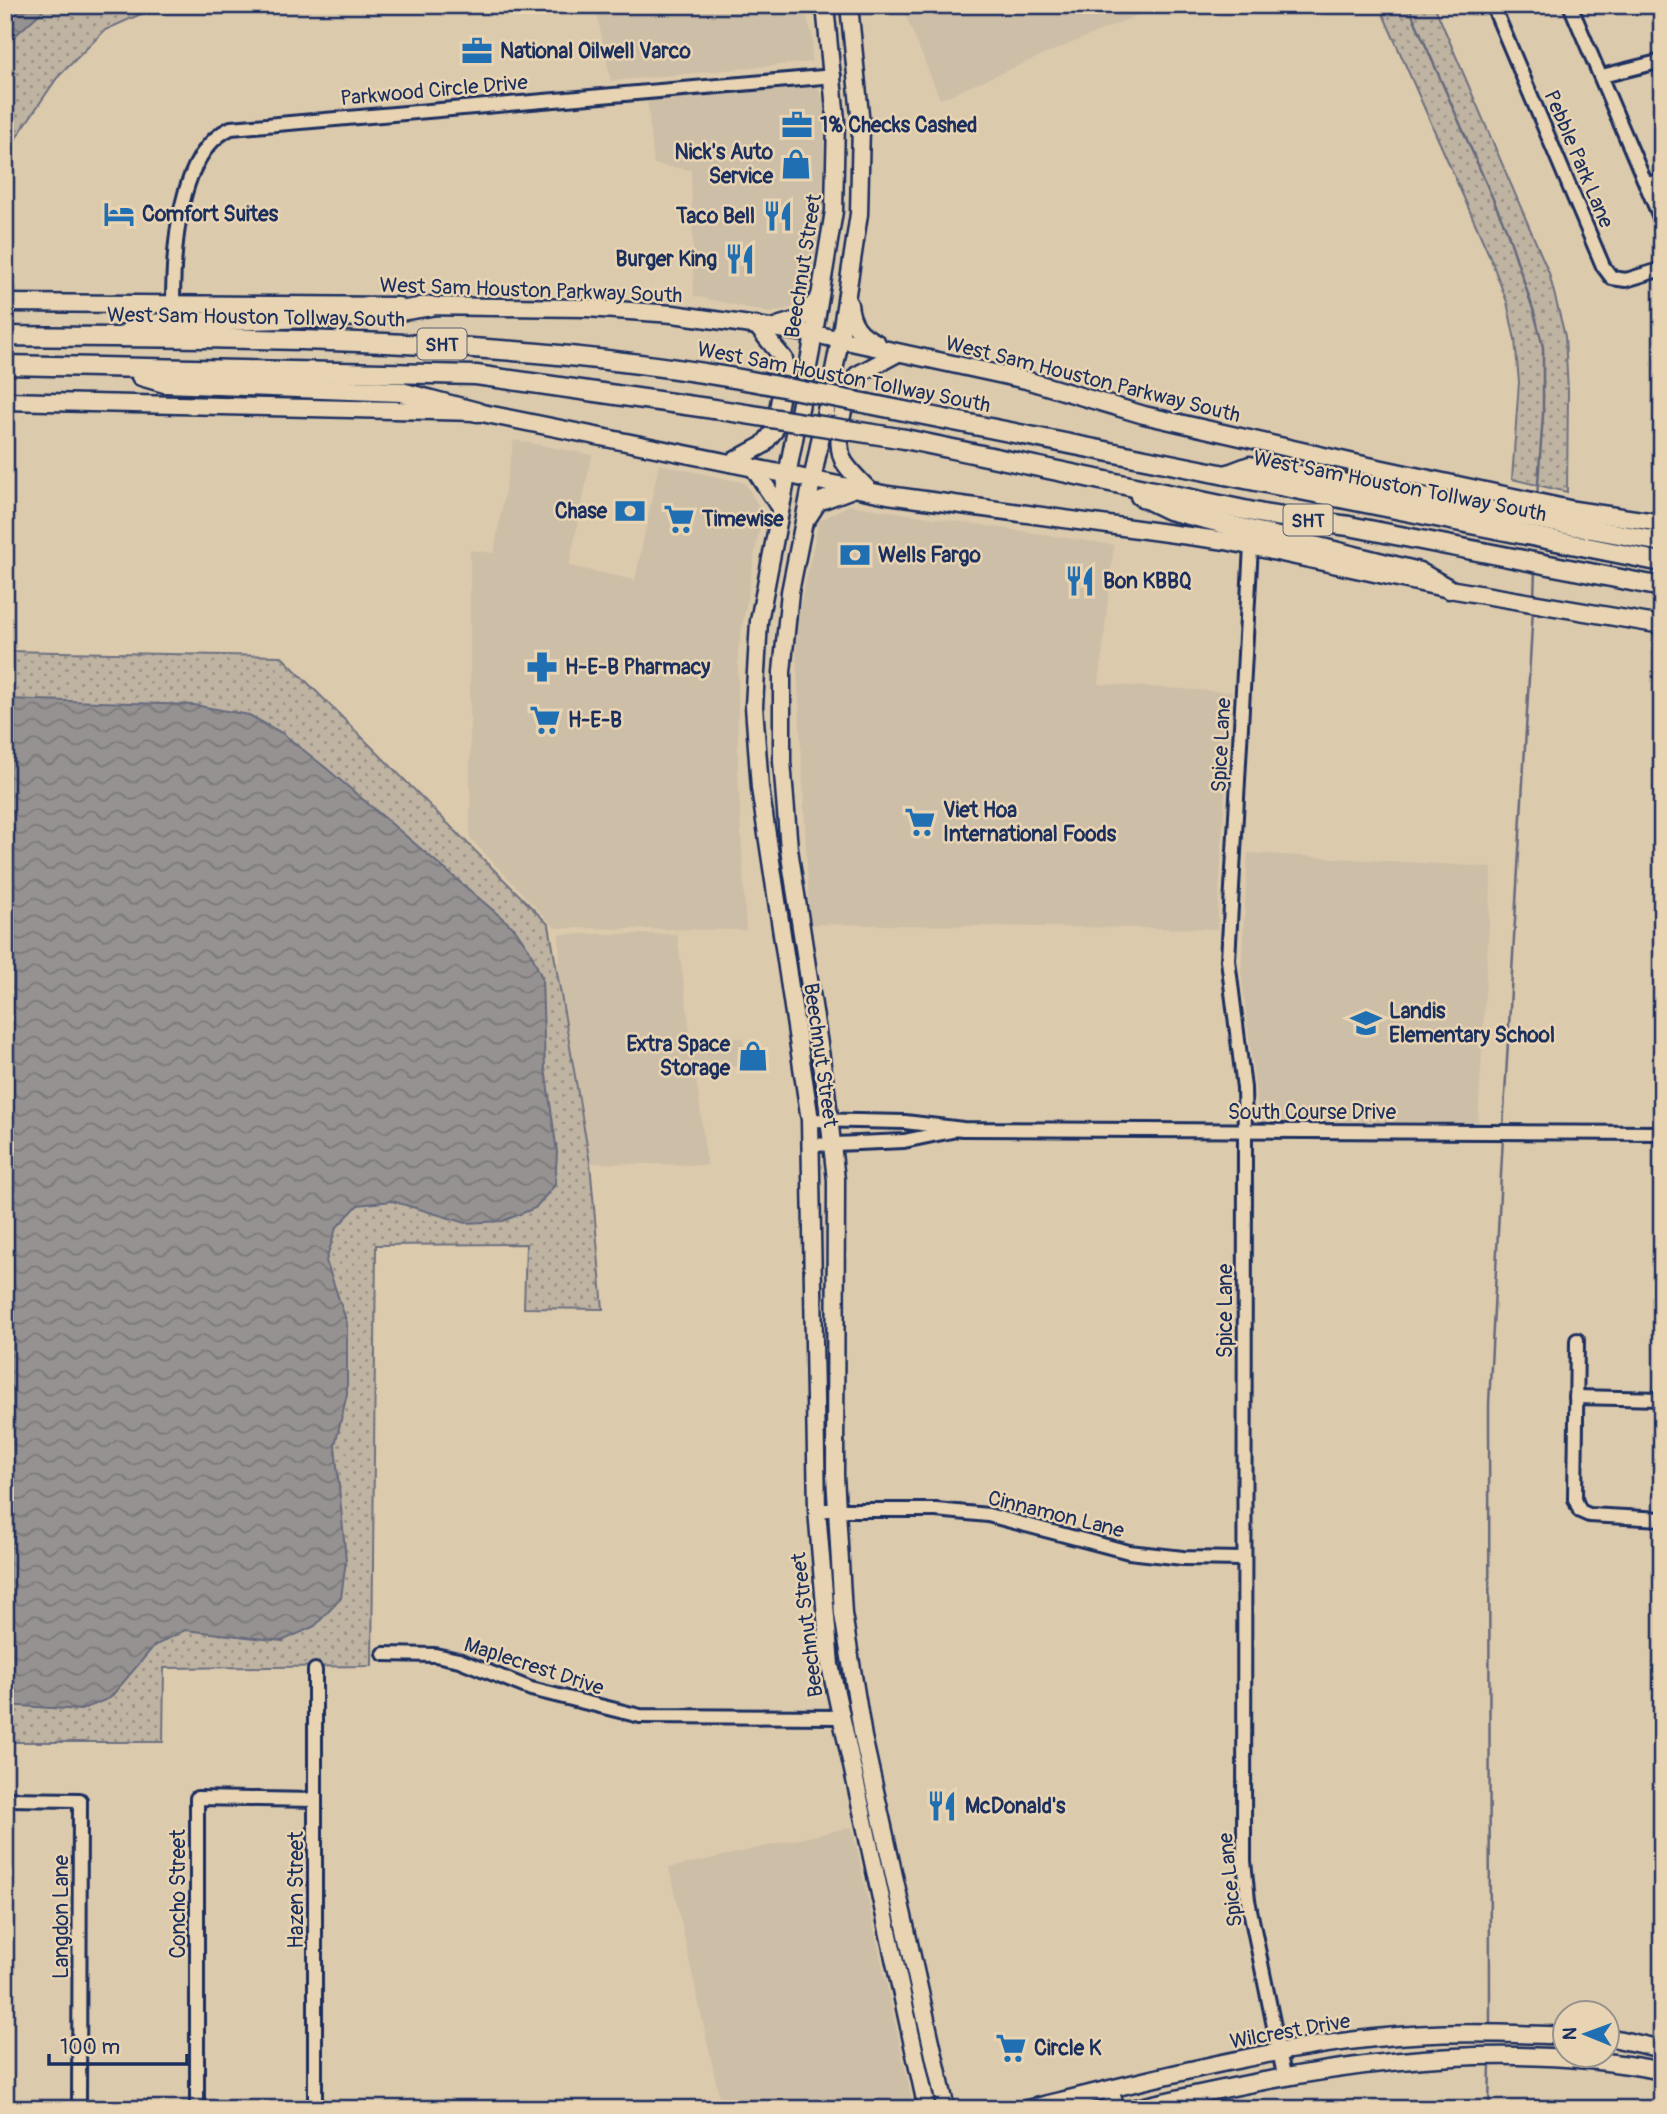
<svg xmlns="http://www.w3.org/2000/svg" width="1667" height="2114" viewBox="0 0 1667 2114" font-family="Pangolin,sans-serif">
<style>
.built{fill:#cdbea7}
.grass{fill:url(#grass-dots);stroke:#6d7180;stroke-width:2}
.water{fill:url(#water-waves);stroke:#656a7d;stroke-width:2}
.lines{fill:none;stroke-linecap:round;stroke-linejoin:round}
.stream{stroke:#656a7d;stroke-width:2.5}
.minor-casing{stroke:#1b2f5e;stroke-width:18}
.major-casing{stroke:#1b2f5e;stroke-width:21}
.highway-casing{stroke:#1b2f5e;stroke-width:23}
.minor{stroke:#e8d4b2;stroke-width:12}
.major{stroke:#e8d4b2;stroke-width:16}
.highway{stroke:#e8d4b2;stroke-width:18}
.highway-bridge-casing{stroke:#1b2f5e;stroke-width:23;stroke-linecap:butt}
.highway-bridge{stroke:#e8d4b2;stroke-width:18}
.labels{text-anchor:middle;stroke-width:5;stroke-linejoin:round;paint-order:stroke}
.shield{fill:#e8d4b2;stroke:#586077;stroke-width:2}
.shield-label{font-size:19px;font-weight:bold;fill:#1b2f5e}
.poi-label{font-size:21px;font-weight:bold;fill:#1b2f5e;stroke:#e8d4b2;text-anchor:start}
.street-label{font-size:21px;fill:#1b2f5e;stroke:#e8d4b2}
</style>
<defs>
<pattern id="grass-dots" width="8" height="8" patternUnits="userSpaceOnUse" patternTransform="scale(1.75)"><rect width="8" height="8" fill="#bfb3a2"/><path d="M2 2h.1M6 6h.1" fill="none" stroke="#9a9287" stroke-width="1.8" stroke-linecap="round"/></pattern>
<pattern id="water-waves" width="16" height="10" patternUnits="userSpaceOnUse" patternTransform="scale(1.75)"><rect width="16" height="10" fill="#969291"/><path d="M0 5q4-4 8 0t8 0" fill="none" stroke="#7a787a"/></pattern>
</defs>
<rect width="100%" height="100%" fill="#dccaad"/>
<filter id="ink" filterUnits="userSpaceOnUse"><feTurbulence type="fractalNoise" baseFrequency=".0143" numOctaves="2"/><feDisplacementMap in="SourceGraphic" scale="14" xChannelSelector="R" yChannelSelector="G"/><feConvolveMatrix kernelMatrix="1 2 1 2 8 2 1 2 1" color-interpolation-filters="sRGB"/></filter>
<g filter="url(#ink)">
<g class="built">
<path d="M595,5h208l10,32 -2,25 -200,19z"/>
<path d="M911,5h250l-221,94 -37,-90z"/>
<path d="M816,86l9,16 -2,120 -18,81 -34,10 -77,-17 -3,-126 -37,-6 -7,-66z"/>
<path d="M514,440l78,15 -23,111 66,14 24,-116 86,19 17,29 -24,139v121l8,158 -191,-2 -85,-90v-288l24,3z"/>
<path d="M849,505l265,40 -15,139 132,8 -14,237 -407,-5 -15,-296 24,-107z"/>
<path d="M1248,853l244,14 -14,256 -219,-3 -18,-148z"/>
<path d="M559,934h118l14,103 52,1 3,28 -51,2 12,97 -116,-2 -34,-201h3z"/>
<path d="M852,1827l62,282h-192l-53,-241z"/>
</g>
<g class="grass">
<path d="M5,5h156l-56,25 -48,48 -52,76z"/>
<path d="M1379,5h55l115,268 16,63 3,55 -1,101 -55,-13 7,-97 -4,-42 -8,-38 -17,-45z"/>
<path d="M5,651l276,5 268,269 41,238 13,146 -79,-1 2,-64 -150,1 -4,421 -208,2 -1,74h-158z"/>
</g>
<g class="water">
<path d="M13,5h36l-44,40v-33z"/>
<path d="M5,699l189,6 55,10 33,18 44,35 189,161 15,22 12,27 3,90 12,84 -2,33 -20,23 -32,13 -37,2 -74,-22 -34,4 -22,23 -10,33 21,62v71l-12,51 11,115 -5,38 -26,28 -33,15 -97,-11 -31,16 -44,52 -29,12 -76,-5z"/>
</g>
<g class="lines">
<g class="stream">
<path d="M1408,5l99,226 27,81 9,35v68l-6,82"/>
<path d="M1534,598l1,-28"/>
<path d="M1503,1129l30,-521"/>
<path d="M1490,2028l-1,-624 14,-268"/>
<path d="M1489,2109l1,-46"/>
</g>
<g class="minor-casing">
<g id="minor">
<path d="M1496,5v8l107,253 9,12 14,2 36,-11"/>
<path d="M1570,5l92,217"/>
<path d="M1602,76l60,-15"/>
<path d="M1648,184l14,-4"/>
<path d="M173,305c0,-52 4,-152 58,-177l603,-52"/>
<path d="M1251,546l-23,414 16,128 1,43 -1,730 4,39 36,175"/>
<path d="M810,1120l95,2 58,7 699,4"/>
<path d="M812,1145l92,-4 48,-10"/>
<path d="M1577,1340l-2,159 5,12 9,4 73,4"/>
<path d="M1576,1397l86,2"/>
<path d="M817,1510h119l52,5 141,37 54,6 60,1"/>
<path d="M384,1654l51,1 24,5 72,29 109,27 201,1"/>
<path d="M5,1799l75,1 -1,309"/>
<path d="M197,2109v-311l118,2"/>
<path d="M315,2109v-439"/>
</g>
</g>
<g class="major-casing">
<g id="major">
<path d="M825,5l11,115 -2,91 -23,140 -52,270 -5,85 6,82 50,332 7,390 13,155 97,444"/>
<path d="M849,5l12,120 -2,89 -19,126 -50,252 -8,80v89l7,88 37,241 10,90 -1,295 8,139 20,123 83,372"/>
<path d="M5,303l393,3"/>
<path d="M849,304c2,20 10,31 28,39"/>
<path d="M420,306l167,2 86,6 141,20 212,46 118,35 206,47 224,48 88,13"/>
<path d="M780,325l21,-6 18,-21"/>
<path d="M5,401l472,11 411,83 338,46 223,48 213,36"/>
<path d="M730,463l33,-18 11,-14 11,-59 -1,-13 -28,-34"/>
<path d="M753,467l27,41"/>
<path d="M870,491c-9,-9 -19,-18 -26,-29 -11,-22 0,-67 13,-87l41,-22"/>
<path d="M807,519l11,-17 32,-12"/>
<path d="M1608,2037l54,12"/>
<path d="M1110,2090l6,19"/>
<path d="M1027,2109c114,-27 231,-59 348,-71 63,-7 127,-5 191,-2"/>
<path d="M1132,2109c174,-40 352,-74 530,-38"/>
</g>
</g>
<g class="highway-casing">
<g id="highway">
<path d="M5,336c257,3 502,0 757,47"/>
<path d="M121,337l20,-13 227,-8 63,-10"/>
<path d="M5,365l471,10 238,34"/>
<path d="M141,376l24,7 236,9 76,20"/>
<path d="M869,404l793,158"/>
<path d="M905,439l363,76 81,11 313,61"/>
<path d="M1226,475l24,-9 412,76"/>
<path d="M1140,496l29,14 250,62 30,17"/>
</g>
</g>
<use href="#minor" class="minor"/>
<use href="#major" class="major"/>
<use href="#highway" class="highway"/>
<g class="highway-bridge-casing">
<g id="highway-bridge">
<path d="M762,383l107,21"/>
<path d="M714,409l191,30"/>
</g>
</g>
<use href="#highway-bridge" class="highway-bridge"/>
</g>
</g>
<defs>
<g id="office-bare" transform="scale(2.415)"><path d="M-6-3h4V-5.5h4V-3h4V5H-6ZM-1-4.5V-3h2v-1.5ZM-6 0V1H6V0Z" fill="#1f6fb2" stroke="#e8d4b2" stroke-width="2.5" paint-order="stroke"/></g>
<g id="shop-bare" transform="scale(2.415)"><path d="M-5-2.5h2.3a2.7 3.5 0 0 1 5.4 0H5L5.5 6h-11ZM-1.5-2.5h3a1.5 2.3 0 0 0-3 0Z" fill="#1f6fb2" stroke="#e8d4b2" stroke-width="2.5" paint-order="stroke"/></g>
<g id="hotel-bare" transform="scale(2.415)"><path d="M-6-4.5h1.5V1H6V5H4.5V3h-9V5H-6ZM-4 0a1.8 1.8 0 1 1 3.6 0ZM.5 0V-2.5h3Q6-2.5 6 0Z" fill="#1f6fb2" stroke="#e8d4b2" stroke-width="2.5" paint-order="stroke"/></g>
<g id="restaurant-bare" transform="scale(2.415)"><path d="M-5-6h1v4h1v-4h1v4h1v-4h1v5L-1.5 .5V6h-2V.5L-5-1ZM5-6V6H3V1.5H1.5Q1.5-4 5-6Z" fill="#1f6fb2" stroke="#e8d4b2" stroke-width="2.5" paint-order="stroke"/></g>
<g id="bank-bare" transform="scale(2.415)"><path d="M-6-4H6V4H-6ZM0-2.3a2.3 2.3 0 1 0 0 4.6a2.3 2.3 0 1 0 0-4.6Z" fill="#1f6fb2" stroke="#e8d4b2" stroke-width="2.5" paint-order="stroke"/></g>
<g id="supermarket-bare" transform="scale(2.415)"><path d="M-6-5.5h2.5l.6 2H6L4.5 2H-2.5L-4.4-4H-6ZM-1.5 3.2a1.3 1.3 0 1 0 .1 0ZM3 3.2a1.3 1.3 0 1 0 .1 0Z" fill="#1f6fb2" stroke="#e8d4b2" stroke-width="2.5" paint-order="stroke"/></g>
<g id="pharmacy-bare" transform="scale(2.415)"><path d="M-2-6h4v4h4v4h-4v4h-4v-4h-4v-4h4Z" fill="#1f6fb2" stroke="#e8d4b2" stroke-width="2.5" paint-order="stroke"/></g>
<g id="school-bare" transform="scale(2.415)"><path d="M0-5L7-2L0 1L-7-2ZM-4 1L0 2.5L4 1V4Q0 6-4 4Z" fill="#1f6fb2" stroke="#e8d4b2" stroke-width="2.5" paint-order="stroke"/></g>
</defs>
<g fill-rule="evenodd">
<use href="#office-bare" x="477" y="51"/>
<use href="#office-bare" x="797" y="125"/>
<use href="#shop-bare" x="796" y="164"/>
<use href="#hotel-bare" x="119" y="214"/>
<use href="#restaurant-bare" x="778" y="216"/>
<use href="#restaurant-bare" x="740" y="259"/>
<use href="#bank-bare" x="630" y="511"/>
<use href="#supermarket-bare" x="679" y="519"/>
<use href="#bank-bare" x="855" y="555"/>
<use href="#restaurant-bare" x="1080" y="581"/>
<use href="#pharmacy-bare" x="542" y="667"/>
<use href="#supermarket-bare" x="545" y="720"/>
<use href="#supermarket-bare" x="920" y="822"/>
<use href="#school-bare" x="1366" y="1023"/>
<use href="#shop-bare" x="753" y="1056"/>
<use href="#restaurant-bare" x="942" y="1806"/>
<use href="#supermarket-bare" x="1011" y="2048"/>
</g>
<g class="labels">
<g class="shield">
<rect x="417.5" y="328.5" width="49" height="31" rx="5"/>
<rect x="1283.5" y="504.5" width="49" height="31" rx="5"/>
</g>
<g class="shield-label">
<text x="442" y="351">SHT</text>
<text x="1308" y="527">SHT</text>
</g>
<g class="poi-label">
<text x="500" y="58">National Oilwell Varco</text>
<text x="820" y="132">1% Checks Cashed</text>
<text x="773" y="159" text-anchor="end">Nick's Auto<tspan x="773" dy="24">Service</tspan></text>
<text x="142" y="221">Comfort Suites</text>
<text x="755" y="223" text-anchor="end">Taco Bell</text>
<text x="717" y="266" text-anchor="end">Burger King</text>
<text x="607" y="518" text-anchor="end">Chase</text>
<text x="702" y="526">Timewise</text>
<text x="878" y="562">Wells Fargo</text>
<text x="1103" y="588">Bon KBBQ</text>
<text x="565" y="674">H-E-B Pharmacy</text>
<text x="568" y="727">H-E-B</text>
<text x="943" y="817">Viet Hoa<tspan x="943" dy="24">International Foods</tspan></text>
<text x="1389" y="1018">Landis<tspan x="1389" dy="24">Elementary School</tspan></text>
<text x="730" y="1051" text-anchor="end">Extra Space<tspan x="730" dy="24">Storage</tspan></text>
<text x="965" y="1813">McDonald's</text>
<text x="1034" y="2055">Circle K</text>
</g>
<g class="street-label">
<text transform="translate(434 90) rotate(-5)" y="7">Parkwood Circle Drive</text>
<text transform="translate(1579 159) rotate(67)" y="7">Pebble Park Lane</text>
<text transform="translate(803 266) rotate(-81)" y="7">Beechnut Street</text>
<text transform="translate(531 290) rotate(2)" y="7">West Sam Houston Parkway South</text>
<text transform="translate(256 317) rotate(1)" y="7">West Sam Houston Tollway South</text>
<text transform="translate(844 377) rotate(11)" y="7">West Sam Houston Tollway South</text>
<text transform="translate(1093 379) rotate(14)" y="7">West Sam Houston Parkway South</text>
<text transform="translate(1400 486) rotate(11)" y="7">West Sam Houston Tollway South</text>
<text transform="translate(1221 745) rotate(-87)" y="7">Spice Lane</text>
<text transform="translate(821 1055) rotate(82)" y="7">Beechnut Street</text>
<text x="1312" y="1119">South Course Drive</text>
<text transform="translate(1225 1311) rotate(-90)" y="7">Spice Lane</text>
<text transform="translate(1056 1514) rotate(14)" y="7">Cinnamon Lane</text>
<text transform="translate(807 1625) rotate(-97)" y="7">Beechnut Street</text>
<text transform="translate(534 1666) rotate(18)" y="7">Maplecrest Drive</text>
<text transform="translate(1230 1880) rotate(-96)" y="7">Spice Lane</text>
<text transform="translate(296 1890) rotate(-90)" y="7">Hazen Street</text>
<text transform="translate(178 1894) rotate(-90)" y="7">Concho Street</text>
<text transform="translate(61 1917) rotate(-90)" y="7">Langdon Lane</text>
<text transform="translate(1290 2031) rotate(-10)" y="7">Wilcrest Drive</text>
</g>
</g>
<rect width="1667" height="2114" fill="none" stroke="#e8d4b2" stroke-width="28"/>
<rect x="14" y="14" width="1639" height="2086" fill="none" stroke="#1b2f5e" stroke-width="2.5" filter="url(#ink)"/>
<g transform="translate(1586 2034) rotate(271)"><circle r="33" fill="#e8d4b2" stroke="#969290" stroke-width="2"/>
<path d="M0-5L12 26L0 18L-12 26Z" fill="#1f6fb2"/>
<text y="-10" font-size="19" font-weight="bold" text-anchor="middle" fill="#1b2f5e">N</text>
</g>
<path d="M49 2054v10h138v-10" fill="none" stroke="#1b2f5e" stroke-width="3.5"/>
<text x="60" y="2054" font-size="21" fill="#1b2f5e" stroke="#e8d4b2" stroke-width="5" paint-order="stroke">100 m</text>
</svg>
